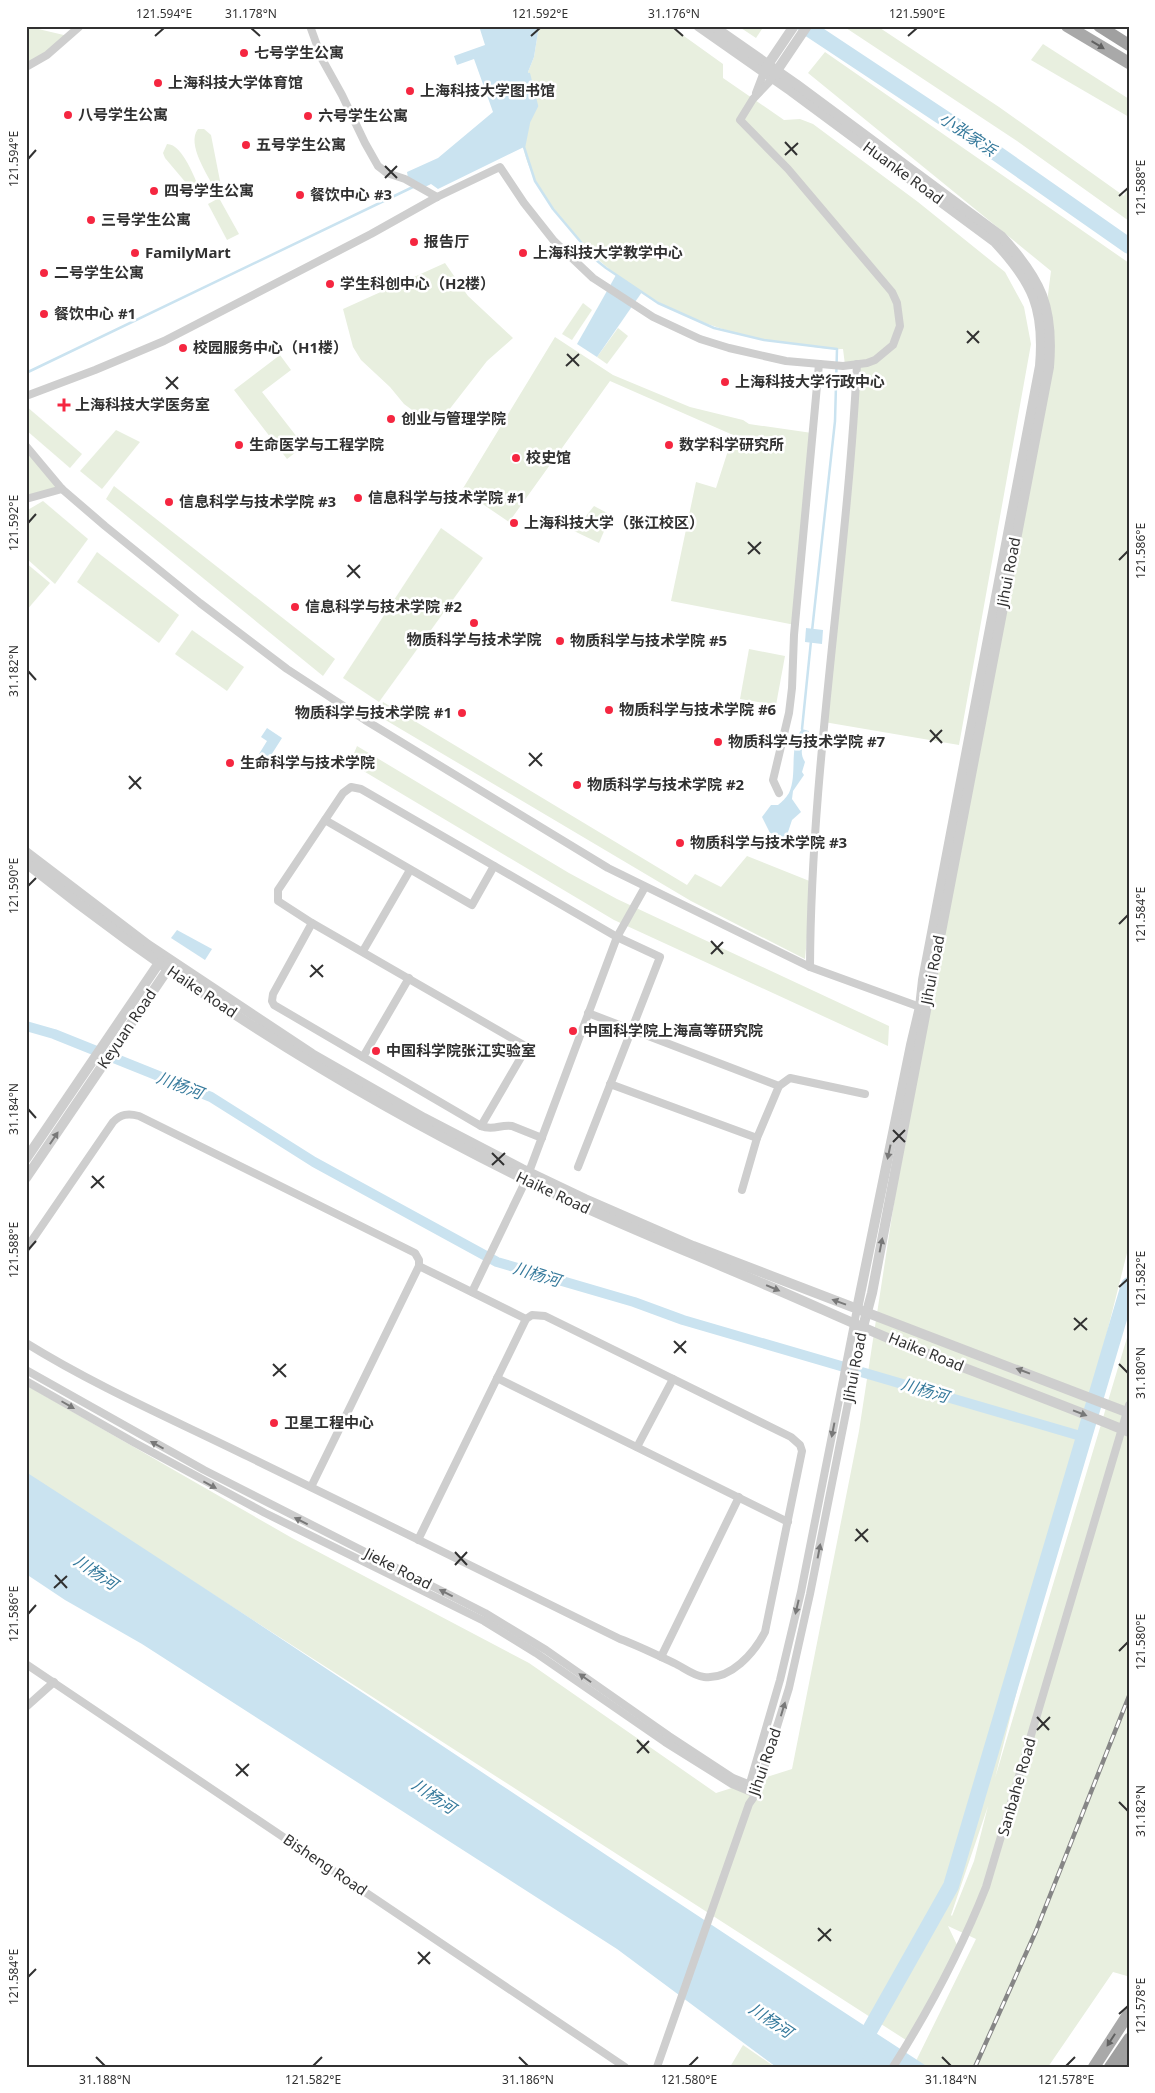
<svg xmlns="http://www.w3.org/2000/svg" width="1155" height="2093" viewBox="0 0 1155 2093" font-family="'Noto Sans','Noto Sans SC',sans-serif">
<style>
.green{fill:#e8efdf;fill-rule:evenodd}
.water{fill:#cae3f0}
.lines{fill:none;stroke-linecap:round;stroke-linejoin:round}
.stream{stroke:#cae3f0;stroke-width:2.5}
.canal{stroke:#cae3f0;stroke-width:10}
.river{stroke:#cae3f0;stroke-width:16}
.minor{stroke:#cecece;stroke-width:8}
.tertiary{stroke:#cecece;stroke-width:10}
.primary{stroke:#a9a9a9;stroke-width:12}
.trunk{stroke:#a0a0a0;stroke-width:12}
.rail-casing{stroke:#868686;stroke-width:4.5}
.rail{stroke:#fff;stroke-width:2.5;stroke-dasharray:8;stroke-linecap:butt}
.oneway{fill:#616161}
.oneway2{fill:#787878}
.ticks{fill:none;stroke:#313131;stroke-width:2}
.poi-dot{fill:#f52640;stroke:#fff;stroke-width:2}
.labels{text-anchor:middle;stroke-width:5;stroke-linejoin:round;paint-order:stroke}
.poi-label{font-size:15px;font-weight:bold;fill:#313131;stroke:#fff;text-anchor:start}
.street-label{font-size:15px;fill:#313131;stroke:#fff}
.water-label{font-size:16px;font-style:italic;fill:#367a9c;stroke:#fff}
.neatline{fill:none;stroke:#313131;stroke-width:2}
.ticks-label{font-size:12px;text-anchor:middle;fill:#313131}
</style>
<rect width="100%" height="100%" fill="#fff"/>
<g class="green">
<path d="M26,26h9l-1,2 34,8 -42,30z"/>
<path d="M539,26h131l53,38v14l61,42 16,-1 13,5 105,78 87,70 19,35 7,37 -72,401 -135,-23 33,-358 -12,1 -2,-16c-16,1 -34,-3 -49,-5 -95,-11 -185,-55 -240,-135 -10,-14 -31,-46 -30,-64 1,-14 7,-27 13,-39l-9,-34 6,-15z"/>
<path d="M738,26h26l-8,12z"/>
<path d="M843,26h34l122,81 125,89 5,-13v38l-112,-80z"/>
<path d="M1043,44l86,55v18l-98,-57z"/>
<path d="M825,52l304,211v982l-134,533 134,-447v642l-2,3 -14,-4 -65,95h-130l-4,-2 62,-126 -28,-13 11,23 -50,93 -883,-568v-89l266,153 237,125 187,130 76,-24 67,-338 57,-372 102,-530 33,-258 -243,-198zM988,1806l-14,55 -22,55 -1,-1z"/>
<path d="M198,129h6l7,6 10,51 -6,4c-7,-15 -29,-46 -17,-61z"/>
<path d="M167,144c16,0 29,37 35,51l-4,2 -33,-39 -2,-5z"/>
<path d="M219,198l20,36 -12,6 -19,-36z"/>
<path d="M445,263l23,33 45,42 -26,23 -42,54 -12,5 -10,-2 -19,-14 -14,-17 -29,-27 -8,-13 -10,-38z"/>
<path d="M583,303l9,7 -20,30 -10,-6z"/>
<path d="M618,328l10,8 -21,28 -10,-7z"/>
<path d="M555,337l58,38 77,32 53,13 6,4 63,9 -17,192 -124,-24 25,-119 20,6 17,-53 -123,-54 -101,141 -47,-32z"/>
<path d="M280,355l11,15 -29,22 42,54 -17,13 -53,-69z"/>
<path d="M26,406l56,48 -12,14 -44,-38z"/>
<path d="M116,430l24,12 -38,47 -22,-18z"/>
<path d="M26,446l36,43 -36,10z"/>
<path d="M114,486l221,173 -12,17 -217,-177z"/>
<path d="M43,501l45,38 -33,45 -29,-26v-47z"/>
<path d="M594,506l17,9 -12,28 -25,-12z"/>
<path d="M441,528l42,30 -104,144 -36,-24z"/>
<path d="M97,552l82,63 -20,28 -82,-61z"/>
<path d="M26,563l24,20 -24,28z"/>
<path d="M192,630l52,37 -17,24 -52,-37z"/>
<path d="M749,649l36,7 -9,49 -36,-6z"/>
<path d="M383,702l304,183 8,-11 26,13 26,-31 65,26 -7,77 -114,-58 -314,-186z"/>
<path d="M357,746l212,127 48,26 272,127 -1,20 -274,-126 -264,-157z"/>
<path d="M743,2045l32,22h-45z"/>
</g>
<g class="water">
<path d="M479,26h60l-5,31 -6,15 9,34 -8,16 -5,25 -86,42 -7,-5 -6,3 -17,-9 -1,-6 31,-14 55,-46 -19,-53 -17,6 -3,-9 31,-11z"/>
<path d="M616,275l26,17 -45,65 -20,-13z"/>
<path d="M806,628l17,2 -1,14 -17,-2z"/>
<path d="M267,728l15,10 -14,22 -9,-6 8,-13 -6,-4z"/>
<path d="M802,729l7,2c-3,12 -12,18 -4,31l-3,10 2,3 -11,16 -1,8 9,13 -9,8 -6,18 -16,-5 -8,-16 9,-12h7c4,-3 8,-7 11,-12 9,-19 -1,-46 13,-64z"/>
<path d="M177,930l35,19 -7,11 -34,-22z"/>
<path d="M26,1472c303,195 600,399 902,595h-152l-159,-118 -475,-305 -77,-44 -39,-26z"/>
</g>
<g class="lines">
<g class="stream">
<path d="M529,74l8,32 -8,16 -5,25 11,34 18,28 43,51 10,8 52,35 56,25 50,12 73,9 -2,72 -23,210"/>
<path d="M26,373l389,-187"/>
<path d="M802,729l9,-88"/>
</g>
<path class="canal" d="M26,1026l28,8 157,63 103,65 183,100 137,40 49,18 401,117"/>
<g class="river">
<path d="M805,26l184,122 140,98"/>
<path d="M849,2067l102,-181 178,-601"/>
</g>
<g class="minor">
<path d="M310,26l12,33 20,36 23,48 13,23 9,7 18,6 32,18"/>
<path d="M26,67l21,-12 32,-28"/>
<path d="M756,93l8,-21"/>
<path d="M26,396l69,-26 69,-29 207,-107 66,-37 63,-30 24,36 30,38 39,37 60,39 47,22 29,9 57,13 57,5 24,-3 8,-3 18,-15 7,-19 -3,-23 -5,-11 -104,-123 -48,-49 13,-21 20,-21"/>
<path d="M26,446l36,43 43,37 95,77 87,66 78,51 243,148 202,99 110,40"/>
<path d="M26,499l36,-10"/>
<path d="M779,793l-6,-13 16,-67 3,-25 2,-53 25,-271"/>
<path d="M325,820l147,85 22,-39"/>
<path d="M312,923l-39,71 -1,7 2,4 207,121c12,5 20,-2 31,0l30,12"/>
<path d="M363,951l47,-81"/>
<path d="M810,967c1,-202 37,-402 47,-603"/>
<path d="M588,1013l191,73"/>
<path d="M363,1057l46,-79"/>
<path d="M610,1084l147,54"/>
<path d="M481,1126l46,-79 -215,-124 -34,-22v-11l65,-97 8,-6 10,2 256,148 43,20 -82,210"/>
<path d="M742,1190l15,-52 22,-52 11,-8 75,16"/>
<path d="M26,1249l87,-127c8,-8 15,-9 26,-6l276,137 4,7v6l-108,221"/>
<path d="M419,1266l107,53"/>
<path d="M472,1292l54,-112 91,-243 28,-50"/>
<path d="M26,1343c71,44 148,77 223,114 124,60 247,121 371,182 19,7 37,16 56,25 8,4 18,12 28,13 27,3 50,-24 61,-45l37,-181 -2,-6 -9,-8 -246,-121 -13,-1 -6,4 -108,221"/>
<path d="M26,1370l178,100 281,143 61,37 123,86 64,42 25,10"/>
<path d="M497,1378l291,144"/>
<path d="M26,1381l109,62 130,70 219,108 52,32 129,89 67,42 24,10"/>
<path d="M637,1447l36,-68"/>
<path d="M661,1657l78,-160"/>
<path d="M26,1664l599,403"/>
<path d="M26,1707l28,-25"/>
<path d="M748,1790l32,-110 21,-88 56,-283"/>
<path d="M657,2067l92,-263 7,-10 33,-106 21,-94 53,-267"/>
<path d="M893,2067c36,-57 68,-117 93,-180l143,-482"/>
</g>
<g class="tertiary">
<path d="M698,26l93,65 204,151c38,41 50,67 45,124l-117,614 -3,27 -9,38 -54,264"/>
<path d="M713,26l83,58 205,152c40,43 53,71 48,131l-177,926 -9,34"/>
<path d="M765,69l29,-43"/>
<path d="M774,75l33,-49"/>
<path d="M26,852l122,93 164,109 112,64 98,51 63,30 108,47 436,167"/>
<path d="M26,863c155,124 324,231 502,318 73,36 149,66 224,98 48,20 95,42 143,62 78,31 157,59 234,91"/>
<path d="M26,1159l133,-196 4,-2"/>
<path d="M26,1178l142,-209v-6"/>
</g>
<g class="primary">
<path d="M1067,26l62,37"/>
<path d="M1094,2067l35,-54"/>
</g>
<g class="trunk">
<path d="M1099,26l30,19"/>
<path d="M1110,2067l19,-28"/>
<path d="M1122,2067l7,-10"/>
</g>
<g class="rail-casing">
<path id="rail" d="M975,2067l61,-136 93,-235"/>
</g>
<use href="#rail" class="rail"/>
</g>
<defs><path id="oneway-solid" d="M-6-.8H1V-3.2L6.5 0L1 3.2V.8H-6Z" transform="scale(1.25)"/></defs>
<g class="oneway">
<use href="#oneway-solid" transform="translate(1098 45) rotate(31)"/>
<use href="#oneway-solid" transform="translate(1111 2040) rotate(123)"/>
</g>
<g class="oneway2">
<use href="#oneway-solid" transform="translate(54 1138) rotate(-56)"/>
<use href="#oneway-solid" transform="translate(889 1152) rotate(102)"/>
<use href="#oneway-solid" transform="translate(881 1245) rotate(-79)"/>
<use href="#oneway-solid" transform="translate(773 1288) rotate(23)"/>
<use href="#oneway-solid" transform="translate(839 1302) rotate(-160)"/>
<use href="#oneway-solid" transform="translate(1023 1371) rotate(-159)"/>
<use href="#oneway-solid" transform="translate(68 1405) rotate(30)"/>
<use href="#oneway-solid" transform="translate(1080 1413) rotate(21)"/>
<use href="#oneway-solid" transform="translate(833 1430) rotate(101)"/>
<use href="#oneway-solid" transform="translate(157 1445) rotate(-151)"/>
<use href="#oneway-solid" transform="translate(210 1485) rotate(28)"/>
<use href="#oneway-solid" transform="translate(301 1521) rotate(-153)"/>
<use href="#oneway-solid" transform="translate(819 1551) rotate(-79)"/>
<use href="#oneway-solid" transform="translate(446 1593) rotate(-153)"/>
<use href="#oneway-solid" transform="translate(797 1607) rotate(103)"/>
<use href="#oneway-solid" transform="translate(585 1678) rotate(-145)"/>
<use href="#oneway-solid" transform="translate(783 1709) rotate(-73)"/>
</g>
<path class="ticks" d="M251,28l9,8M674,28l9,8M155,36l9,-8M531,36l9,-8M908,36l9,-8M785,142l12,13M785,155l13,-12M28,159l8,-9M385,166l12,12M385,178l12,-12M1119,196l9,-8M967,331l12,12M967,343l12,-12M567,354l12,12M566,366l13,-12M166,377l12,12M166,389l12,-12M28,523l8,-9M748,542l12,12M748,554l13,-12M1119,560l9,-9M348,565l12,13M347,577l13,-12M28,671l8,9M930,730l12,13M930,742l12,-12M529,753l13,13M529,766l13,-13M129,776l12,13M129,789l12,-12M28,886l8,-8M1119,924l9,-9M711,941l12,13M711,954l12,-12M311,965l12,12M310,977l13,-12M28,1109l8,9M893,1130l12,12M893,1142l12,-12M492,1153l12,12M492,1165l13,-12M92,1176l12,12M91,1188l13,-12M28,1250l8,-9M1119,1287l9,-8M1074,1318l13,12M1074,1330l13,-12M674,1341l12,12M674,1353l12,-12M273,1364l13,13M1119,1364l9,9M273,1376l13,-12M856,1529l12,13M855,1541l13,-12M455,1552l12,13M455,1565l12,-13M55,1575l12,13M54,1588l13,-12M28,1614l8,-9M1119,1651l9,-9M1037,1717l12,13M1037,1730l13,-13M637,1740l12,13M637,1753l12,-12M236,1764l12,12M236,1776l13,-12M1119,1802l9,9M818,1928l13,13M818,1941l13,-12M418,1952l12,12M418,1964l12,-12M28,1977l8,-8M1119,2014l9,-8M96,2057l9,9M519,2057l9,9M942,2057l9,9M313,2066l9,-9M689,2066l9,-9M1066,2066l9,-9"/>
<g class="poi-dot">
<circle cx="244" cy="53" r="5"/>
<circle cx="158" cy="83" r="5"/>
<circle cx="410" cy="91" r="5"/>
<circle cx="68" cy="115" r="5"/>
<circle cx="308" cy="116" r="5"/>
<circle cx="246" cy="145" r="5"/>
<circle cx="154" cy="191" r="5"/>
<circle cx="300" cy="195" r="5"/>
<circle cx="91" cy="220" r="5"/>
<circle cx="414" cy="242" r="5"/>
<circle cx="135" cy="253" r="5"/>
<circle cx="523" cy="253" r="5"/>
<circle cx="44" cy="273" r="5"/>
<circle cx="330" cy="284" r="5"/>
<circle cx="44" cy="314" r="5"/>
<circle cx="183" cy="348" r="5"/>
<circle cx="725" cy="382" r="5"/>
<path d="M61.5 397.5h5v5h5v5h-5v5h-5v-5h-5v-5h5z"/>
<circle cx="391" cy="419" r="5"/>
<circle cx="239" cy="445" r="5"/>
<circle cx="669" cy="445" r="5"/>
<circle cx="516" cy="458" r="5"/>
<circle cx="358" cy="498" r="5"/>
<circle cx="169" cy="502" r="5"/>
<circle cx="514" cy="523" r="5"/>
<circle cx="295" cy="607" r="5"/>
<circle cx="474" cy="623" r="5"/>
<circle cx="560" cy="641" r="5"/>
<circle cx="609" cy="710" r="5"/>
<circle cx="462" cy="713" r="5"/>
<circle cx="718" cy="742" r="5"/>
<circle cx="230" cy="763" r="5"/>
<circle cx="577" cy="785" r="5"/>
<circle cx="680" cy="843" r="5"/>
<circle cx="573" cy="1031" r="5"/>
<circle cx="376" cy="1051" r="5"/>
<circle cx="274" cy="1423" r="5"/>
</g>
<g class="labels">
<g class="poi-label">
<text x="254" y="58">七号学生公寓</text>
<text x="168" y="88">上海科技大学体育馆</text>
<text x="420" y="96">上海科技大学图书馆</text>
<text x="78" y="120">八号学生公寓</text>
<text x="318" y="121">六号学生公寓</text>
<text x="256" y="150">五号学生公寓</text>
<text x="164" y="196">四号学生公寓</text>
<text x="310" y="200">餐饮中心 #3</text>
<text x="101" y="225">三号学生公寓</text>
<text x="424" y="247">报告厅</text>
<text x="145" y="258">FamilyMart</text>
<text x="533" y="258">上海科技大学教学中心</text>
<text x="54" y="278">二号学生公寓</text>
<text x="340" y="289">学生科创中心（H2楼）</text>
<text x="54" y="319">餐饮中心 #1</text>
<text x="193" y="353">校园服务中心（H1楼）</text>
<text x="735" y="387">上海科技大学行政中心</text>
<text x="75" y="410">上海科技大学医务室</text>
<text x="401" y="424">创业与管理学院</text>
<text x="249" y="450">生命医学与工程学院</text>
<text x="679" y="450">数学科学研究所</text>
<text x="526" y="463">校史馆</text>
<text x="368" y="503">信息科学与技术学院 #1</text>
<text x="179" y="507">信息科学与技术学院 #3</text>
<text x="524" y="528">上海科技大学（张江校区）</text>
<text x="305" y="612">信息科学与技术学院 #2</text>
<text x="474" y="645" text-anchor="middle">物质科学与技术学院</text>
<text x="570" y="646">物质科学与技术学院 #5</text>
<text x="619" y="715">物质科学与技术学院 #6</text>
<text x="452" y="718" text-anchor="end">物质科学与技术学院 #1</text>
<text x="728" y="747">物质科学与技术学院 #7</text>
<text x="240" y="768">生命科学与技术学院</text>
<text x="587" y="790">物质科学与技术学院 #2</text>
<text x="690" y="848">物质科学与技术学院 #3</text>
<text x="583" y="1036">中国科学院上海高等研究院</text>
<text x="386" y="1056">中国科学院张江实验室</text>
<text x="284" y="1428">卫星工程中心</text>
</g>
<g class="street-label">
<text transform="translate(903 173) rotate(36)" y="5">Huanke Road</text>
<text transform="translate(1009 572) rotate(-79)" y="5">Jihui Road</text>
<text transform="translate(933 970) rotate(-79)" y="5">Jihui Road</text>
<text transform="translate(202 992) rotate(34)" y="5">Haike Road</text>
<text transform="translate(127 1029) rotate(-56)" y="5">Keyuan Road</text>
<text transform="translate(553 1193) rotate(25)" y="5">Haike Road</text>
<text transform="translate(926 1352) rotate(22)" y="5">Haike Road</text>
<text transform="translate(855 1367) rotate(-79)" y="5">Jihui Road</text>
<text transform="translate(398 1569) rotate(27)" y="5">Jieke Road</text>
<text transform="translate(765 1762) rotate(-71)" y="5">Jihui Road</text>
<text transform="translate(1017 1787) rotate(-74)" y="5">Sanbahe Road</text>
<text transform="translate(325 1865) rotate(34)" y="5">Bisheng Road</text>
</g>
<g class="water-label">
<text transform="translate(968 134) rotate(34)" y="6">小张家浜</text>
<text transform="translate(180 1085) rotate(21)" y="6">川杨河</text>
<text transform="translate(537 1274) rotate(17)" y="6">川杨河</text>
<text transform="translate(925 1390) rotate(17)" y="6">川杨河</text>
<text transform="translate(96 1572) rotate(34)" y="6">川杨河</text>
<text transform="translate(434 1796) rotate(34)" y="6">川杨河</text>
<text transform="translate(771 2020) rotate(34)" y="6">川杨河</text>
</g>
</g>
<rect width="1155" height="2093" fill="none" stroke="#ffffff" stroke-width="55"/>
<rect x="28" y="28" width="1100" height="2038" class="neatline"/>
<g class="ticks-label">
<text x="164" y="18">121.594°E</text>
<text x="251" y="18">31.178°N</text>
<text x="540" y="18">121.592°E</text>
<text x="674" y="18">31.176°N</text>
<text x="917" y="18">121.590°E</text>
<text transform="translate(14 159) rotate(-90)" y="4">121.594°E</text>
<text transform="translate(1141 188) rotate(-90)" y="4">121.588°E</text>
<text transform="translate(14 523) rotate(-90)" y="4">121.592°E</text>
<text transform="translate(1141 551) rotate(-90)" y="4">121.586°E</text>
<text transform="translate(14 671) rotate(-90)" y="4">31.182°N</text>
<text transform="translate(14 886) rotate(-90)" y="4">121.590°E</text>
<text transform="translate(1141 915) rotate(-90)" y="4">121.584°E</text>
<text transform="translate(14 1109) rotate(-90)" y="4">31.184°N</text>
<text transform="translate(14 1250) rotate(-90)" y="4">121.588°E</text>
<text transform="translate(1141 1279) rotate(-90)" y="4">121.582°E</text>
<text transform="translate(1141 1373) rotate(-90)" y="4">31.180°N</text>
<text transform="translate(14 1614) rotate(-90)" y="4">121.586°E</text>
<text transform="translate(1141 1642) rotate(-90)" y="4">121.580°E</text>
<text transform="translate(1141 1811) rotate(-90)" y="4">31.182°N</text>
<text transform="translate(14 1977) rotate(-90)" y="4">121.584°E</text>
<text transform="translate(1141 2006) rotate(-90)" y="4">121.578°E</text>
<text x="105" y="2084">31.188°N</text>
<text x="313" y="2084">121.582°E</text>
<text x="528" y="2084">31.186°N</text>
<text x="689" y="2084">121.580°E</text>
<text x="951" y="2084">31.184°N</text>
<text x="1066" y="2084">121.578°E</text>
</g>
</svg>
